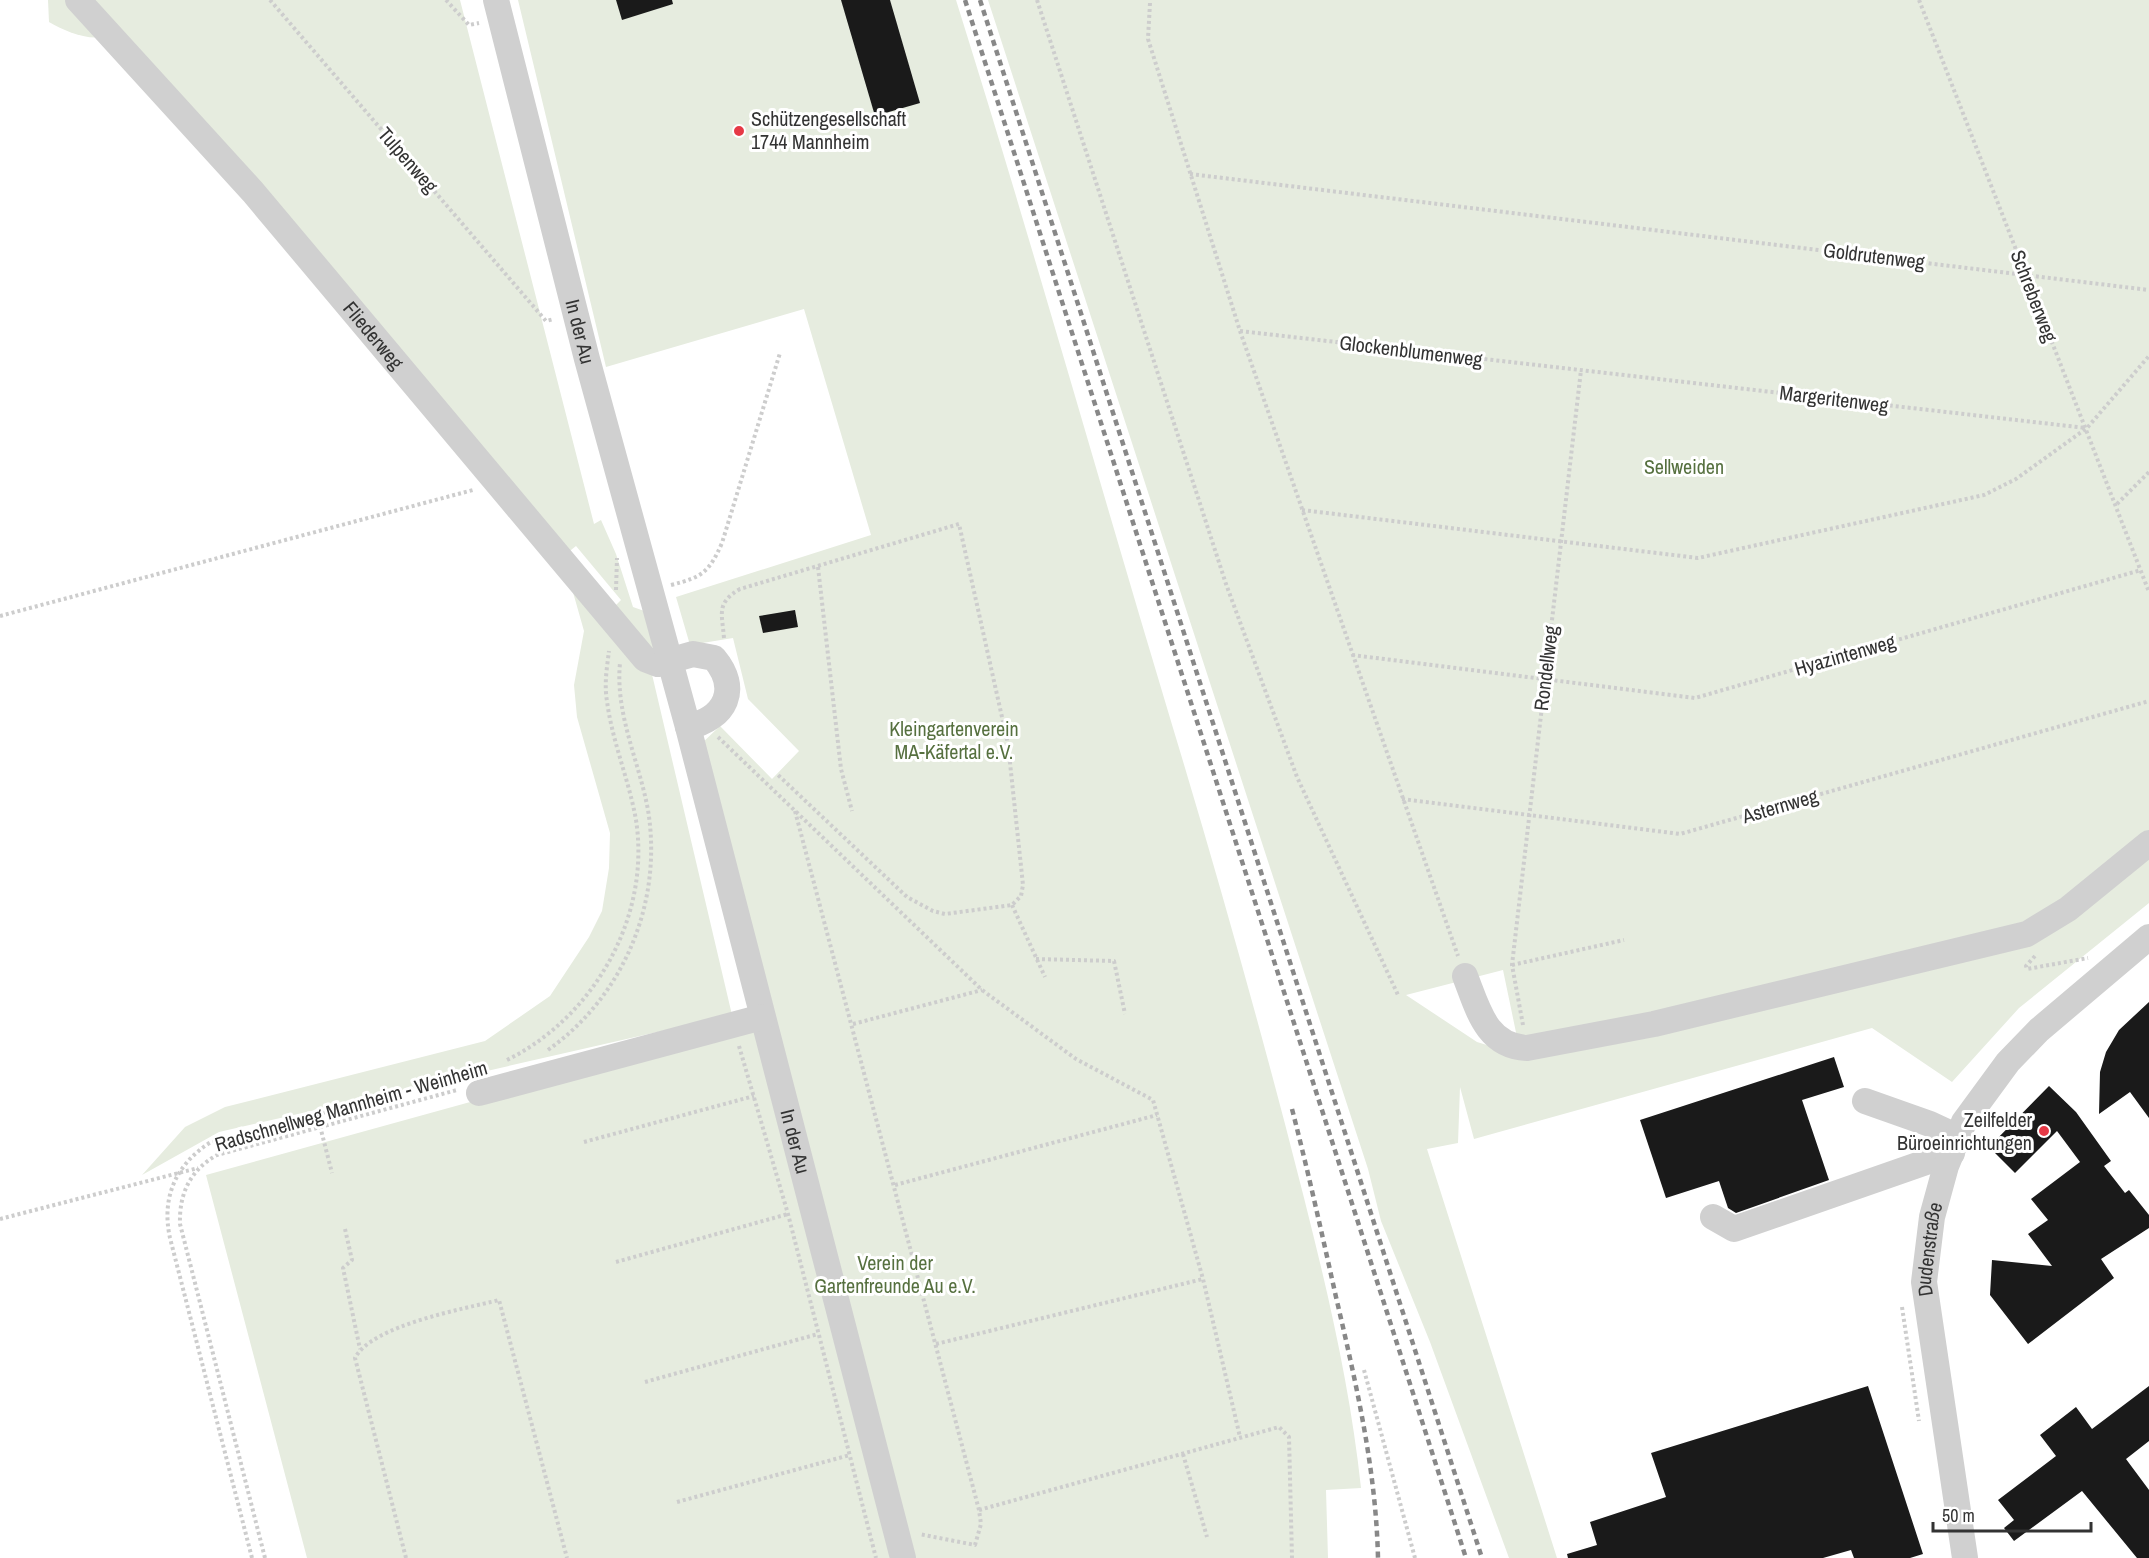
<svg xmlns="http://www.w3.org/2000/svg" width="2149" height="1558" viewBox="0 0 2149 1558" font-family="'Archivo Narrow',sans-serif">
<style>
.green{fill:#e6ecdf;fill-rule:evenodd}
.building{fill:#1a1a1a}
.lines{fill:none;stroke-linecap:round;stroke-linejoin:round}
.path{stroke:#cdcdcd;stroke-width:4;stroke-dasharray:3 3;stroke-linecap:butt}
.minor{stroke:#d0d0d0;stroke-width:26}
.rail{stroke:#888;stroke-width:4.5;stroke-dasharray:6 4.5;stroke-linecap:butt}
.poi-dot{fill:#e63946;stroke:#fff;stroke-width:2}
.labels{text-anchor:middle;stroke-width:6;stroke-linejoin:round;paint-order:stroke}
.poi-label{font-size:20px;fill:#333;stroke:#fff;text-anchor:start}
.street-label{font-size:20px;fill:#333;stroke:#fff}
.park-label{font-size:20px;fill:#56703f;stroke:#fff}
</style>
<rect width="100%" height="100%" fill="#fff"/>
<g class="green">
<path d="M48,0h23l31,37c-17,3 -39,-7 -53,-15z"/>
<path d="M87,0h373l134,524 7,-4 15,34 17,53 17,6 9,36 -12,4 85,362 -513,117 -77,43 43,-48 40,-20 260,-66 65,-45 39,-59 13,-26 7,-43 1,-35 -33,-116 -3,-32 10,-54 -23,-81zM576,546l45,54 -9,9 -46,-55z"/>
<path d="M518,0h438c76,242 144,486 217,728 40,132 77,263 112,396 31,120 63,241 76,364l-35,2 2,68h-1021l-101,-383 565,-156 -71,-274 20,-19 52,53 27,-28 -51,-52 -15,-61 -43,7 -14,-48 195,-62 -67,-226 -198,58z"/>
<path d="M988,0h1161v834l-83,67 -42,24 -127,37 -379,80 -15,-72 -97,25 71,47 52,16 482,-113 138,-93v51l-130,105 -67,74 -80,-54 -398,111 -14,-52 -2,56 -31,6 130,409h-48l-79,-216 -49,-121 -13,-52z"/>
</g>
<g class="building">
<path d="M616,0h56l1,4 -51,16z"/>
<path d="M841,0h49l30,103 -45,13z"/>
<path d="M795,610l3,17 -35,6 -4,-17z"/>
<path d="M2149,1002v116l-19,-26 -31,22 1,-42 6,-20 13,-22z"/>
<path d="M1834,1057l10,30 -42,13 27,80 -93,33 -8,-5 -9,-27 -53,17 -26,-78z"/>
<path d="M2049,1086l27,26 35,49 -7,5 21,27 4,-3 20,25v13l-48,31 13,19 -86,66 -38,-49 2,-35 60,6 -24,-32 20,-14 -17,-21 49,-37 -23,-31 -42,42 -26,-26z"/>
<path d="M1868,1386l55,168 -13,4h-56l-3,-8 -28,8h-255l-1,-4 30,-9 -7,-23 76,-25 -15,-44z"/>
<path d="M2149,1386v55l-23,18 23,31v68h-12l-55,-67 -68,50 -10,-13 10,-8 -16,-20 58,-44 -16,-21 36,-28 16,22z"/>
</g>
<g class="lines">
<g class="path">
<path d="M270,0l276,321 8,-2"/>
<path d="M446,0l23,25 10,-2"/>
<path d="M1037,0l189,584 71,193 101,218"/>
<path d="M1919,0l230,592"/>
<path d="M1150,3l-2,36 92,292 218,625"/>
<path d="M1190,174l959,116"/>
<path d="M1240,331l846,97"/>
<path d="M2117,504l32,-32"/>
<path d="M1302,510l396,48 286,-63 32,-16 71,-51 62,-72"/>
<path d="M818,567l23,202 11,42"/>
<path d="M671,585c32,-8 38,-13 51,-42l58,-190"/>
<path d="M616,590l1,-32"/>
<path d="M0,616l473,-126"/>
<path d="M724,638c-2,-25 -8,-35 16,-49l219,-65 49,220 15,141 -2,11 -9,9 -67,9 -12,-3 -26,-14 -130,-123"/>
<path d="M1352,655l343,43 446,-128"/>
<path d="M718,737l264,253 94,69 77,41 50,179 37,158"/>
<path d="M1402,799l278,35 469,-133"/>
<path d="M795,811l184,699 2,14 -6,21 -56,-11"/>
<path d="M1012,905l33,72"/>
<path d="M2035,956l-9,10 1,3 61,-11"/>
<path d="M1036,959l78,2 11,53"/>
<path d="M1512,965l112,-25"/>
<path d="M853,1024l129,-34"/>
<path d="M1523,1025l-11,-60 69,-595"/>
<path d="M739,1046l49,168 88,344"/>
<path d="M548,1050c76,-54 115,-148 100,-240 -9,-49 -33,-96 -28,-147"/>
<path d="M507,1060c87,-43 144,-143 129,-240 -7,-40 -24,-79 -29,-119 -3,-17 0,-34 2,-50"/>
<path d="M320,1126l12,47"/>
<path d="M584,1142l170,-46"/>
<path d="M895,1185l262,-70"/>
<path d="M0,1219l198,-51"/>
<path d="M345,1229l7,31 -9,8 17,81"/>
<path d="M616,1262l172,-48"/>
<path d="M1902,1307l17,114"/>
<path d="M936,1344l267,-65"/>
<path d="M1364,1370l51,188"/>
<path d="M645,1382l173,-48"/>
<path d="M1183,1454l24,83"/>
<path d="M677,1502l173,-47"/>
<path d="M979,1510l300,-83 10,10 3,121"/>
<path d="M252,1558l-82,-320c-9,-41 6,-74 41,-96l253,-66"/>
<path d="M265,1558l-85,-334c-1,-30 10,-54 37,-69l240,-65"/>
<path d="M406,1558l-51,-200c17,-33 109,-49 144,-58l68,258"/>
</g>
<g class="minor">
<path id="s1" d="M78,0l175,192 392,467 13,5 35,-10 21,4c26,31 12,60 -26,69"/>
<path id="s2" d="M496,0l91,359 101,368 215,831"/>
<path d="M1465,976c13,33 21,70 62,72l127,-24 373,-90 41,-25 81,-66"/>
<path d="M479,1093l283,-76"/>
<path d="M1865,1101l65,23 28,13"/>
<path d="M1713,1217l21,12 218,-76"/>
<path id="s3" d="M1965,1558l-41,-276 8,-65 14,-51 18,-44 44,-60 31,-32 110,-93"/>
</g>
<g class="rail">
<path d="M965,0l501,1558"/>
<path d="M980,0l502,1558"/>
<path d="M1292,1109c16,62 30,125 44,188 20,86 40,172 42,261"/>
</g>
</g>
<g class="poi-dot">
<circle cx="739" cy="131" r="6"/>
<circle cx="2044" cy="1131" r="6"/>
</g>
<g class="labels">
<g class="poi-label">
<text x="751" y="126">Schützengesellschaft<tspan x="751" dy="23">1744 Mannheim</tspan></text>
<text x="2032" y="1127" text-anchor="end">Zeilfelder<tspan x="2032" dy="23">Büroeinrichtungen</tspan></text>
</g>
<g class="street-label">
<text transform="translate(408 160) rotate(49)" y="7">Tulpenweg</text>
<text transform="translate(1874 256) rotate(7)" y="7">Goldrutenweg</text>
<text transform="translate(2034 296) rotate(69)" y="7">Schreberweg</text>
<text dy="7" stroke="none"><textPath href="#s2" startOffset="342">In der Au</textPath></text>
<text dy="7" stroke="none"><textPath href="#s1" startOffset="447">Fliederweg</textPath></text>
<text transform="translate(1411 351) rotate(7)" y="7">Glockenblumenweg</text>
<text transform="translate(1834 399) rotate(7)" y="7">Margeritenweg</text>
<text transform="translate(1845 655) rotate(-16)" y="7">Hyazintenweg</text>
<text transform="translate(1546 668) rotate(-83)" y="7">Rondellweg</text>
<text transform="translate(1780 806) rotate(-16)" y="7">Asternweg</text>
<text transform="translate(351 1106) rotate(-16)" y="7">Radschnellweg Mannheim - Weinheim</text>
<text dy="7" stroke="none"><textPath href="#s2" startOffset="1180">In der Au</textPath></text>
<text dy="7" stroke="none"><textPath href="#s3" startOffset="312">Dudenstraße</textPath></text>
</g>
<g class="park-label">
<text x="1684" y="474">Sellweiden</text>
<text x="954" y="736">Kleingartenverein<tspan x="954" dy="23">MA-Käfertal e.V.</tspan></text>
<text x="895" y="1270">Verein der<tspan x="895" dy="23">Gartenfreunde Au e.V.</tspan></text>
</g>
</g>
<path d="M1933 1522v9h158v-9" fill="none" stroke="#333333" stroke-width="3"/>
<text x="1942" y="1522" font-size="18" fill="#333333" stroke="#ffffff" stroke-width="4.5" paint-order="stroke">50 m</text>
</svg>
